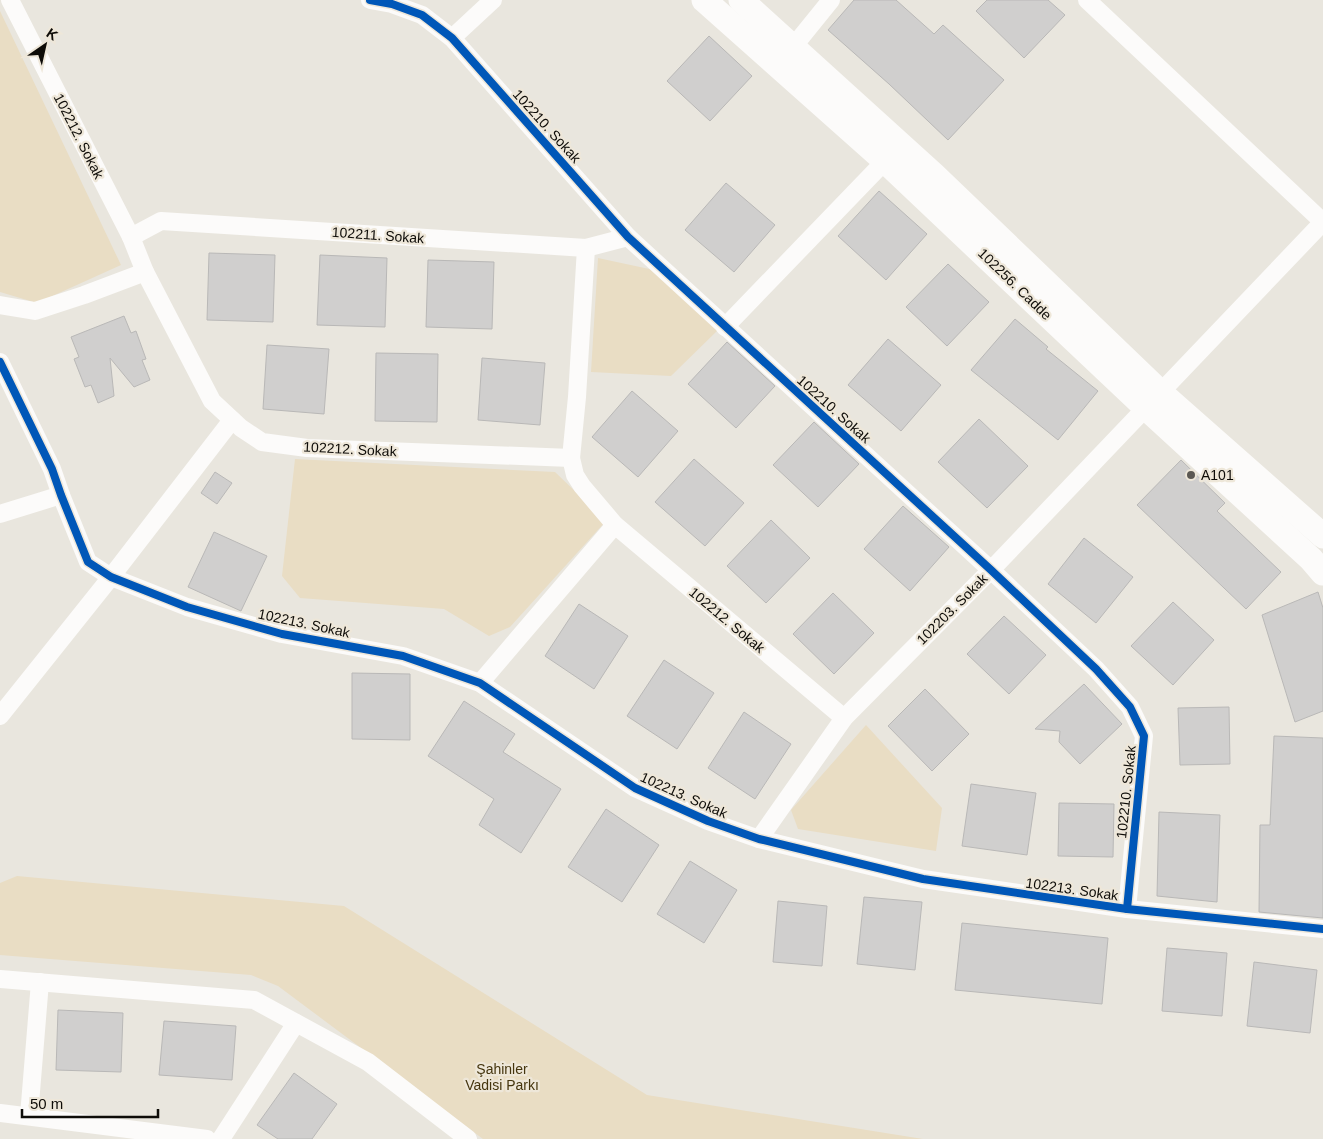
<svg xmlns="http://www.w3.org/2000/svg" width="1323" height="1139" viewBox="0 0 1323 1139" font-family="Helvetica,sans-serif">
<style>
.green{fill:#e9ddc4}
.building{fill:#d0cfce;stroke:#b9b8b7}
.lines{fill:none;stroke-linecap:round;stroke-linejoin:round}
.street{stroke:#fcfbfa;stroke-width:18}
.secondary{stroke:#fcfbfa;stroke-width:25}
.cycleway-casing{stroke:#eee7d9;stroke-width:11}
.cycleway{stroke:#0057b8;stroke-width:8}
.poi-dot{fill:#5b5853;stroke:#eee7d9;stroke-width:2}
.labels{text-anchor:middle;stroke-width:4.5;stroke-linejoin:round;paint-order:stroke}
.street-label{font-size:14px;fill:#0e0c08;stroke:#eee7d9}
.poi-label{font-size:14px;fill:#0e0c08;stroke:#eee7d9;text-anchor:start}
.park-label{font-size:14px;fill:#45350e;stroke:#eee7d9}
</style>
<rect width="100%" height="100%" fill="#e9e6de"/>
<g class="green">
<path d="M0,11l121,254 -84,38 -37,-11z"/>
<path d="M598,258l56,12 65,59 -48,47 -80,-4z"/>
<path d="M295,459l260,13 51,49 -96,106 -21,9 -45,-27 -144,-11 -18,-22z"/>
<path d="M866,725l76,83 -6,43 -138,-22 -7,-19z"/>
<path d="M17,876l327,30 303,189 276,44h-440l-205,-153 -27,-11 -251,-20v-72z"/>
</g>
<g class="building">
<path d="M854,0h42l38,34 9,-9 61,55 -56,60 -59,-56 -61,-54z"/>
<path d="M987,0h61l17,15 -41,43 -48,-47z"/>
<path d="M709,36l43,40 -42,45 -43,-40z"/>
<path d="M726,183l49,42 -41,47 -49,-42z"/>
<path d="M879,191l48,43 -41,46 -48,-44z"/>
<path d="M209,253l66,2 -2,67 -66,-2z"/>
<path d="M320,255l67,3 -2,69 -68,-2z"/>
<path d="M428,260l66,2 -2,67 -66,-2z"/>
<path d="M948,264l41,38 -42,44 -41,-39z"/>
<path d="M124,316l7,17 5,-2 10,28 -4,1 8,20 -16,7 -24,-29 4,38 -16,7 -7,-18 -6,2 -11,-28 5,-2 -8,-20z"/>
<path d="M1015,319l33,28 -2,2 52,42 -40,49 -87,-70z"/>
<path d="M888,339l53,46 -40,46 -53,-46z"/>
<path d="M727,342l48,44 -39,42 -48,-44z"/>
<path d="M267,345l62,4 -5,65 -61,-5z"/>
<path d="M376,353l62,1 -1,68 -62,-1z"/>
<path d="M482,358l63,5 -5,62 -62,-5z"/>
<path d="M632,391l46,40 -40,46 -46,-40z"/>
<path d="M979,419l49,47 -41,42 -49,-46z"/>
<path d="M814,422l45,42 -41,43 -45,-42z"/>
<path d="M694,459l50,44 -39,43 -50,-44z"/>
<path d="M1181,460l44,43 -8,8 64,61 -35,37 -109,-104z"/>
<path d="M215,472l17,11 -15,21 -16,-11z"/>
<path d="M903,506l46,41 -39,44 -46,-42z"/>
<path d="M771,520l39,38 -44,45 -39,-37z"/>
<path d="M214,532l53,24 -26,55 -53,-24z"/>
<path d="M1084,538l49,39 -37,46 -48,-39z"/>
<path d="M1318,592l5,16v103l-28,11 -33,-107z"/>
<path d="M833,593l41,40 -40,41 -41,-40z"/>
<path d="M1173,602l41,38 -41,45 -42,-39z"/>
<path d="M579,604l49,32 -34,53 -49,-33z"/>
<path d="M1004,616l42,39 -37,39 -42,-40z"/>
<path d="M664,660l50,33 -37,56 -50,-33z"/>
<path d="M352,673l58,1v66l-58,-1z"/>
<path d="M1084,684l38,40 -42,40 -21,-22 1,-11 -25,-2z"/>
<path d="M925,689l44,45 -37,37 -44,-45z"/>
<path d="M464,701l51,33 -12,18 58,37 -40,64 -42,-28 15,-26 -66,-43z"/>
<path d="M1229,707l1,57 -50,1 -2,-57z"/>
<path d="M744,712l47,32 -36,55 -47,-31z"/>
<path d="M1274,736l49,2v180l-64,-6 1,-87h10z"/>
<path d="M971,784l65,9 -9,62 -65,-9z"/>
<path d="M1059,803l55,1 -1,53 -55,-1z"/>
<path d="M606,809l53,36 -37,57 -54,-35z"/>
<path d="M1159,812l61,3 -3,87 -60,-6z"/>
<path d="M690,861l47,29 -33,53 -47,-29z"/>
<path d="M864,897l58,5 -7,68 -58,-6z"/>
<path d="M778,901l49,5 -5,60 -49,-4z"/>
<path d="M962,923l146,15 -6,66 -147,-14z"/>
<path d="M1167,948l60,5 -5,63 -60,-5z"/>
<path d="M1254,962l63,8 -7,63 -63,-7z"/>
<path d="M58,1010l65,3 -2,59 -65,-2z"/>
<path d="M164,1021l72,5 -4,54 -73,-5z"/>
<path d="M294,1073l43,31 -25,35h-34l-21,-14z"/>
</g>
<g class="lines">
<g class="street">
<path d="M10,0l121,237 14,35 67,129 29,27 21,14 45,6 264,10 4,17 7,11 33,39 229,193"/>
<path d="M370,0l22,4 30,11 30,23 176,199 363,333 105,99 34,38 14,29 -17,173"/>
<path d="M1087,0l236,222"/>
<path d="M452,38l41,-38"/>
<path d="M793,47l38,-47"/>
<path d="M131,237l30,-16 425,27 42,-11"/>
<path d="M0,305l35,6 49,-16 61,-23"/>
<path d="M725,327l160,-166"/>
<path d="M0,362l52,107 9,26 27,67 23,15 76,30 95,27 121,22 77,27 155,105 73,33 51,18 164,40 204,30 196,20"/>
<path d="M571,458l6,-61 9,-149"/>
<path d="M0,514l61,-19"/>
<path d="M480,683l135,-158"/>
<path d="M0,716l111,-139 121,-157"/>
<path d="M759,839l85,-121 147,-148 332,-348"/>
<path d="M0,979l254,21 114,62 100,77"/>
<path d="M0,1113l207,26"/>
<path d="M29,1116l11,-134"/>
<path d="M221,1139l75,-116"/>
</g>
<g class="secondary">
<path d="M704,0l181,161 260,246 166,152 12,14"/>
<path d="M741,0l193,175 226,217 163,144"/>
</g>
<g class="cycleway-casing">
<g id="cycleway">
<path d="M370,0l22,4 30,11 30,23 176,199 363,333 105,99 34,38 14,29 -17,173"/>
<path d="M0,362l52,107 9,26 27,67 23,15 76,30 95,27 121,22 77,27 155,105 73,33 51,18 164,40 204,30 196,20"/>
</g>
</g>
<use href="#cycleway" class="cycleway"/>
</g>
<circle class="poi-dot" cx="1191" cy="475" r="5"/>
<g class="labels">
<g class="street-label">
<text transform="translate(547 126) rotate(48)" y="5">102210. Sokak</text>
<text transform="translate(79 136) rotate(63)" y="5">102212. Sokak</text>
<text transform="translate(378 235) rotate(4)" y="5">102211. Sokak</text>
<text transform="translate(1015 284) rotate(44)" y="5">102256. Cadde</text>
<text transform="translate(834 409) rotate(42)" y="5">102210. Sokak</text>
<text transform="translate(350 449) rotate(3)" y="5">102212. Sokak</text>
<text transform="translate(952 609) rotate(-45)" y="5">102203. Sokak</text>
<text transform="translate(727 620) rotate(40)" y="5">102212. Sokak</text>
<text transform="translate(304 623) rotate(12)" y="5">102213. Sokak</text>
<text transform="translate(1126 792) rotate(-84)" y="5">102210. Sokak</text>
<text transform="translate(684 795) rotate(24)" y="5">102213. Sokak</text>
<text transform="translate(1072 889) rotate(8)" y="5">102213. Sokak</text>
</g>
<g class="poi-label">
<text x="1201" y="480">A101</text>
</g>
<g class="park-label">
<text x="502" y="1074">Şahinler<tspan x="502" dy="16">Vadisi Parkı</tspan></text>
</g>
</g>
<g transform="translate(45 45) rotate(34)" stroke="#eee7d9" stroke-width="4" paint-order="stroke">
<path d="M0-4L9 19L0 12L-9 19Z" fill="#0e0c08"/>
<text y="-8" font-size="14" font-weight="bold" text-anchor="middle" fill="#0e0c08">K</text>
</g>
<path d="M22 1109v8h136v-8" fill="none" stroke="#0e0c08" stroke-width="2.5"/>
<text x="30" y="1109" font-size="15" fill="#0e0c08" stroke="#eee7d9" stroke-width="4" paint-order="stroke">50 m</text>
</svg>
